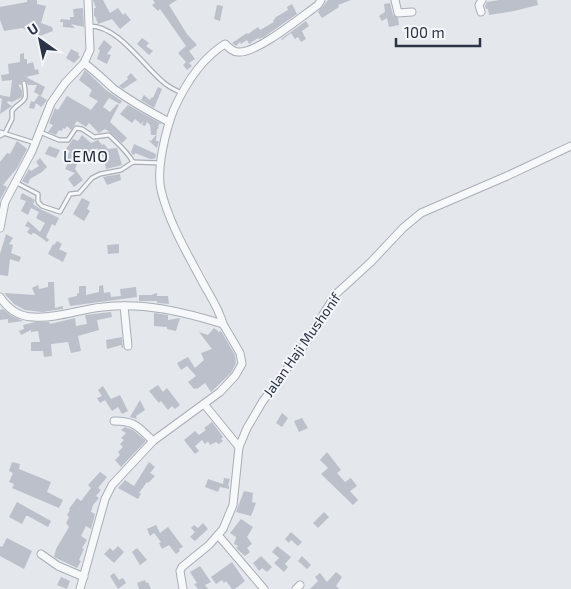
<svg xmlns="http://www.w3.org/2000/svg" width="571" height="589" viewBox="0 0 571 589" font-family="'Exo 2',sans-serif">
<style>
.building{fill:#bbc0ca}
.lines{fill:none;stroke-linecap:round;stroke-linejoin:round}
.lane-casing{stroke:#a9aeb7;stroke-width:5.5}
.street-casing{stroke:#a9aeb7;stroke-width:9}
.lane{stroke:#f7f8fa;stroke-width:3}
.street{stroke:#f7f8fa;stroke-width:7}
.labels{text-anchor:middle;stroke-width:4;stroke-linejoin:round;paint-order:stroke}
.street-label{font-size:14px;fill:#2b3445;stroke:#f4f6f9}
.quarter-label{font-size:16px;letter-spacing:1px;fill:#1d2536;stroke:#f4f6f9}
</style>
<rect width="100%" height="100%" fill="#e4e7ec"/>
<g class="building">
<path d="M27,0h10v4l9,2 -5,17 11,4 1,4 -16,6 1,-3 -16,-6 -18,3 -4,-11v-13l27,-5z"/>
<path d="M93,0h10l7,13 8,-5 5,7 2,-2 6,7 -11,9 -8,-10 -14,5 -3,-8h-1v-8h2z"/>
<path d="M153,0h24l-8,5 18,29 10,11 -8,6 6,8 -6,4 3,3 -5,4 -4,-5 3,-3 -8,-9 8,-7 -26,-37 -2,2 -6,-6 3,-2z"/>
<path d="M328,0h23l-13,5 1,2 -17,11 -4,-6z"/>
<path d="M499,0h38l1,5 -24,6 -25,4 -1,-6h-2l-1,-3 2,-4z"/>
<path d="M390,3l3,12 5,3 1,7 -10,2 -2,-9 -5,3 -3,-5 6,-4 -1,-8z"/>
<path d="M292,4l5,10 -33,23 -5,2 -1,-1 -9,6 -2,-4 -6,4 -1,-2 -4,4 -4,-3 15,-10 1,1 10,-7 2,3 14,-8 -1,-1 3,-4 12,-7 -1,-3z"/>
<path d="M217,5l6,1 -3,15 -6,-2z"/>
<path d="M83,8l1,19 -13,-3 4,4 -12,-1v-5h-3l1,-3 9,1v-3h4l-1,-8z"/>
<path d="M306,21l3,5 -7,5 4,8 -5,3 -3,-5 -3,2 -4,-6 -9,7 -1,-1z"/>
<path d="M142,38l7,5 -3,3 7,5 -4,4 -12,-11z"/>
<path d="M104,40l8,7 -5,7 4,1 -4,9 -10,-5 3,-9 -2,-1z"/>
<path d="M71,49l8,4 -1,2 2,2 -6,6 -8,-5z"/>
<path d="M24,53v6h3v5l6,-2 2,8 3,-1 1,5 -13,3 19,10 -4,9 -7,-4 3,-7h-9l-2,-4 -4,-1 -1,5 -3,-1 4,7v6l-10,5 -4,-1 -1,2 5,3 -12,8 2,-15 -2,-1v-3l10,2 2,-17 -10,1 -1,-6 8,-1 -1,-10 12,-2v-8z"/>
<path d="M85,70l21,20 16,11 -2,3 -11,-6 -6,9 7,5 7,-8 2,1 -9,17 17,16 -5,5 -11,-10 -6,-4 -6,4 -10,-10 -3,4 -9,-6 -6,9 -4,-4 -2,3 -2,-1 -1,3 -3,-1 -3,5 -8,-3 5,-7 -4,-2 6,-15 3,2 9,-14 24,14 7,-9 -9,-5 3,-6 -13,-10z"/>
<path d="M131,73l6,7 -14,9 -4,-3 9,-7 -1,-2z"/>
<path d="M158,87l4,2 -8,19 -13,-8 3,-5 6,5 2,-3 1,1z"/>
<path d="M39,95l8,5 -4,5 -2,2 -5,-4 -2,6 -5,-1 2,-7 3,1z"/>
<path d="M128,105l34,19h-3l-1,5h-1l-1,12h3l-2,7 -9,-8 3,1 5,-6h-5l-1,-10 -3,-3 -2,4 -3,-1 2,-4 -3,3 -6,-5 -3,4 -12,-9z"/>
<path d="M82,135l9,8 7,-3 4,5 2,-1 4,5 9,-1 5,17 -16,4 -2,-10 -7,-11 -13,10 -3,-4 -6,15 8,11 -9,7 -6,-8 7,-6 -10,-4 3,-6 -4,-2 6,-10 -4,-2 7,-10 5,2z"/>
<path d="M17,141l10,8 -10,19 -14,17 4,2 -7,13v-38l7,-9 3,1z"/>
<path d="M134,144l22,10v3l-2,2h-4l-15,-6v2l-3,-1 -1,-2z"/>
<path d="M49,146l11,4 -4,8 -11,-4z"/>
<path d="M40,158l7,9 -5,5 -12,7 -2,5 -6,-3 7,-12 2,2 8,-5 -3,-4z"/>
<path d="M120,174l1,6 -14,5 -4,-8z"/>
<path d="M22,193l13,7 -2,4 7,5 19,9 -4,8 -3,-2 -6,13 -1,-1 4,4 -2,2 -11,-8 -3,-1 -2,2 -4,-3 3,-4 -5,-2 3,-5 12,11 5,-9 -9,-5 3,-6 -8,-4 -3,7 -7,-4 5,-10 -6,-2z"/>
<path d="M82,198l8,4 -3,7 3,2 -6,10 -11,-7z"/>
<path d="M6,234l7,4 -4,6 4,1 -2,8 10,4 -2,5 -9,-3 -2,17 -8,-1v-21z"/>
<path d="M57,241l5,3 -3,5 8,4 -4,9 -15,-8 5,-10 1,1z"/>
<path d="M119,244v9l-11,1 -1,-9z"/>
<path d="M48,282h6l1,26 8,-2v3l-21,3 -17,-2 -11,-6 -10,-11 31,2 -3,-7 6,-3 1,4 9,-2z"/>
<path d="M103,285l1,8 6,-1 1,5 10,-1 -1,-7 16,-2 1,10 -67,9 -2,-8 9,-2v-2l2,-1v-7h7v9l13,-3v-6z"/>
<path d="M157,293v3h11l1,8 -12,-1v-2h-18v-6h12z"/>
<path d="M3,309l9,7 11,5 -15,2v-4l-8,1v-10z"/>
<path d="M111,312l1,5 -15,3 2,10 -21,6 3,15 -10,2 -3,-11 -17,2 1,12 -8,1 -1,-6h-12v-9h9l-2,-11 -7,1v-2l-10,5 -2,-4 5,-2 -1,-4 12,-3h14l1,2 25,-6 1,8 11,-2 -2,-9z"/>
<path d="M154,313l14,2v5l12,-2 -4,13 -9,-2v-2l-13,-1z"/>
<path d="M214,328l5,4 2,-1 14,24 1,8 -5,10 -20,19 -6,-9 -8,6 -1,-1 -2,1 -6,-7 8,-6 -9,-10 -6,4 -4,-7 11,-6 7,11 9,-8 -3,-7 11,-4 -13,-17 9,3z"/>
<path d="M122,337l1,11h-1l-1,-3 -14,4 -1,-9z"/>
<path d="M158,385l5,7 4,-4 13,17 -5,4 -3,-3 -4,4 -7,-9 -2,2 -10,-12z"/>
<path d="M103,386l8,13 9,-4 8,16 -6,3 -4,-7 -6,4 -7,-11 -5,3 -3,-5 5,-2 -4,-6z"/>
<path d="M140,400l5,10 -9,6 1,3 -7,-2z"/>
<path d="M282,413l6,5 -6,9 -6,-4z"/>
<path d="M302,418l6,10 -9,4 -5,-11z"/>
<path d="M212,422l11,15 -2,2 2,2 -4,3 -3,-2 -6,3 -2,-4 -3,3 -3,-4 -7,6 4,5 -4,3 -11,-14 11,-9 4,4 7,-5 -2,-2z"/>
<path d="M125,427l8,3 13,11 -25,26 -6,-7 5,-5 -2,-3 5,-5 -3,-3 4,-4 -3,-2 5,-5 -5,-3z"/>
<path d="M327,452l14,18 -4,3 8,9 6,-4 6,8 -7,5 8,9 -5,5 -32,-31 7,-6 -8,-8z"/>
<path d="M12,462l8,2 -1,5 32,13 -4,10 16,8 -4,8 -47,-20 2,-4 -5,-2 4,-9 -4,-2z"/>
<path d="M149,462l6,5 -5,6 5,3 -7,7 -1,-1 -8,11 2,1 -3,5 -20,-11 7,-8 9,6z"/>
<path d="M100,472l7,5 -9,11 3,2 -5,6 3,2 -6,7 -2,7 4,2 -4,15 -5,-3 -5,10 6,4 -5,8 2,1 -5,11 2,1 -4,7 -23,-11 2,-8 13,-22 -3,-4 3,-6 -2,-2 3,-5 -1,-1 8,-11 4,3 10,-13 -3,-3z"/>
<path d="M224,478l6,1 -2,6 1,1v3l-9,-2 -2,5 -13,-5 3,-8 15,5z"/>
<path d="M244,491l9,2 -1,9 4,1 -5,13 -15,-4z"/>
<path d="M17,502l34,19 -3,6 -20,-11h-2l-4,8 -13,-7z"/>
<path d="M324,512l5,5 -11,11 -5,-5z"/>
<path d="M241,519l12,8 -6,10 5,7 -5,4 3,4 -5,4 -9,-8 2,-2 -4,-2 2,-7 -6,-4z"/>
<path d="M203,523l5,6 -13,12 -5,-4 5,-5 -4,-4 3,-3 4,3z"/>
<path d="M156,525l4,8 8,-6 15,20 -4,2 1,2 -4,3 -7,-9 -7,4 -3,-6 2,-1 -7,-9 -4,3 -3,-7z"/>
<path d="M291,532l11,10 -4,4 -7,-6 -2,3 -4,-4z"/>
<path d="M7,538l25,13 -8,18 -24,-13v-10l2,1z"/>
<path d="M118,546l6,6 -10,11 -10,-9 6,-6 3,3z"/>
<path d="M277,546l14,11 -6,7 3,3 -4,5 -10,-9 5,-5 -7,-6z"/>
<path d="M137,548l10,12 -7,5 -8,-13z"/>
<path d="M261,556l11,11 -5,5 -5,-4 -3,3 -6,-8z"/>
<path d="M302,556l9,9 -4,4 -9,-8z"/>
<path d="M232,562l13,19 -10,8h-3l-6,-8 -2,2 -2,-3 -6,4 -5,-7z"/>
<path d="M200,566l11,16 -6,3 3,4h-10l-4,-5 3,-1 -7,-11z"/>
<path d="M336,572l6,5 -6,9 3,3h-29l8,-8 -3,-4 5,-4 7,9z"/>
<path d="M114,573l5,7 4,-2 3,5 -8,6 -8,-13z"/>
<path d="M61,577l9,4 -3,8 -10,-4z"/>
<path d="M145,580l1,3 2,-1 3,7h-12l-2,-6z"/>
</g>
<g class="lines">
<g class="lane-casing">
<g id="lane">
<path d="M89,26c28,-1 53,38 73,55 5,5 13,9 20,12"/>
<path d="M0,132l35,11"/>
<path d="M40,132l19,8h9l8,-12 6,1 12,8 15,-2c8,8 18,16 24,27"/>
<path d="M0,136l5,-3 7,-14v-8c11,-14 16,-5 12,-28"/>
<path d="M17,183l21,11v8l4,4 18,6 10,-18 9,-1 13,-15 8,-4 21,-4 12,-8 27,1"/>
</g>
</g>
<g class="street-casing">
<g id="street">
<path d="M395,0l3,13 14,-1"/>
<path d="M481,12l-2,-7 3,-5"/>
<path d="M84,63c11,8 20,17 30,26 18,13 36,23 55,33"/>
<path d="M0,228l5,-26 27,-51 19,-48 14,-20 19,-20 6,-13 -2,-50"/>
<path d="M0,297c8,12 19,20 34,20 23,2 46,-8 69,-10 41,-5 81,5 120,17l17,29 2,11 -7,12 -15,16 -67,49 -41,44 -7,14 -25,90"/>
<path d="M124,306l4,40"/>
<path d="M223,324c-4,-15 -13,-28 -20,-41 -16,-30 -34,-60 -42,-93 -5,-21 5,-61 13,-81 11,-24 28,-51 51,-65 4,4 8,8 13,8 18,2 63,-35 80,-47l3,-5"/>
<path d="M204,404l35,43"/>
<path d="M114,421c22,0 24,6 39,20"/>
<path d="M218,535l46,54"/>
<path d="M41,554l17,12 26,11"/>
<path d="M183,589l-3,-18 2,-4 27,-22 14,-16 10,-24 6,-58 8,-19 16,-27 38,-51 35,-56 35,-32 32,-34 18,-15 86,-37 64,-30"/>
<path d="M296,589l4,-4"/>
</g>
</g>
<use href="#lane" class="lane"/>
<use href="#street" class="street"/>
</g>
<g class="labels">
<g class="street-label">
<text transform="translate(302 345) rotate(-55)" y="5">Jalan Haji Mushonif</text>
</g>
<g class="quarter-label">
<text x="86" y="162">LEMO</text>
</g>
</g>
<g transform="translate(40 40) rotate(327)" stroke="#f4f6f9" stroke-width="4" paint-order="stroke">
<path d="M0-4L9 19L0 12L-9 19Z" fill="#2b3445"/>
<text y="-8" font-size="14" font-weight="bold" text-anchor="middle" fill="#2b3445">U</text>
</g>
<path d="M396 38v8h84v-8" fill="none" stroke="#2b3445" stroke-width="2.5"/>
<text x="404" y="38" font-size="15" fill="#2b3445" stroke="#f4f6f9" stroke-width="4" paint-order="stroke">100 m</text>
</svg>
